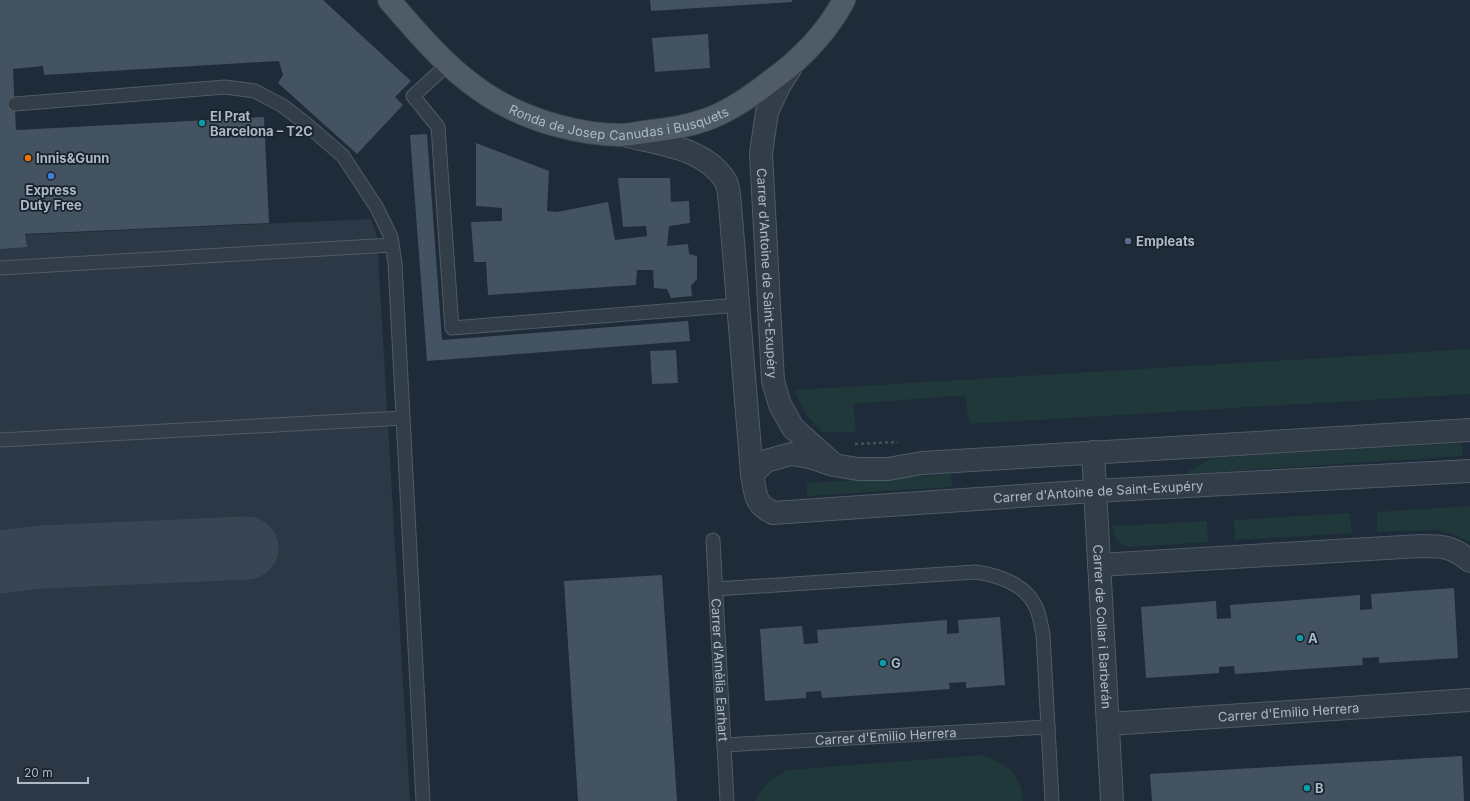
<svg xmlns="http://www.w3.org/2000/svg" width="1470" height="801" viewBox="0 0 1470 801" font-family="Inter,sans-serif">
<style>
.airport{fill:#2c3845}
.green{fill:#203839}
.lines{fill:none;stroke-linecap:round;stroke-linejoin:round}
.taxiway{stroke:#384654;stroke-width:63}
.building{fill:#445362}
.service-casing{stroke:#4f5b66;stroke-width:15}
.minor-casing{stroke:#4f5b66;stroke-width:24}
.primary-casing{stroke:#3b4652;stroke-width:24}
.path{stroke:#3e5556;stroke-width:2.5;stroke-dasharray:3 3;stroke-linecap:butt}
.service{stroke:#323d48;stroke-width:13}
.minor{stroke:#323d48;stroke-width:22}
.primary{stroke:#4f5c68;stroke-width:22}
.culture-dot{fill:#0f9aa8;stroke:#18222c;stroke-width:1.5}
.food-dot{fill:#e8710a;stroke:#18222c;stroke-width:1.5}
.shop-dot{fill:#3f7fe0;stroke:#18222c;stroke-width:1.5}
.service-dot{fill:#5c6f8a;stroke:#18222c;stroke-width:1.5}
.labels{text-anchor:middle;stroke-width:3.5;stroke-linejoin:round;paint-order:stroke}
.street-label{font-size:13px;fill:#acb8c5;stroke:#18222c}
.poi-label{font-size:13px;font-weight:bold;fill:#acb8c5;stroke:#18222c;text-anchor:start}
</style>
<rect width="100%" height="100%" fill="#1e2b38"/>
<path class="airport" d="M371,219l6,18 33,564h-410v-565z"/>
<g class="green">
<path d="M1470,349v45l-501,30 -4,-29 -112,9 3,28h-34l-16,-17 -12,-25z"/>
<path d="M1462,443l1,13 -279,18 28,-16z"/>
<path d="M951,474l1,13 -145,9v-13z"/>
<path d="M1470,506v36l-13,-6 -20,-6 -60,2v-20z"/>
<path d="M1350,513l2,20 -117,7 -1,-20z"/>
<path d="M1207,521l1,21 -78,5c-12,-2 -17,-8 -17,-21z"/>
<path d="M983,755c24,9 38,19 40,46h-268c9,-16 16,-22 32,-31z"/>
</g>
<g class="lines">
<path class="taxiway" d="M0,562l41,-5 206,-9"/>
</g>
<g class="building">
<path d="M0,0h323l88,81 -16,16 8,8 -46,49 -79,-71 5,-8 -4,-14 -235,14 -1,-9 -30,3 3,61 248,-13 5,106 -244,11 2,13 -27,2z"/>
<path d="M650,0h142v2l-141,9z"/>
<path d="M708,34l2,34 -55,4 -3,-34z"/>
<path d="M427,134l15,206 246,-19 2,20 -263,20 -17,-226z"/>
<path d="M476,143l73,28 -2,40 10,1 51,-10 7,38 32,-4 -1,-10 -23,1 -5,-49h52l1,24 18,-1 1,22 -21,3 -2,20 21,-2 1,10 8,2v23l-6,7 1,10 -21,2 -4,-9 -13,-1 -1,-18h-16l-1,15 -148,10 -2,-33h-12l-3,-40 31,-1v-13l-26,-2z"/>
<path d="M676,350l2,33 -26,1 -2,-33z"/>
<path d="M662,575l15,226h-99l-14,-220z"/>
<path d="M1454,588l4,70 -79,5v-6l-17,1 1,7 -128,9 -1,-8 -15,1v6l-73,5 -5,-71 75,-6 1,18 14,-1 -1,-13 130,-10v15l12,-1 -1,-15z"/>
<path d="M1000,617l5,68 -39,3v-6l-17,1 1,6 -128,9 -1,-7 -15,1v6l-41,3 -5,-72 42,-3 2,18 14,-1 -1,-13 130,-10v14l12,-1 -1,-13z"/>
<path d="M1462,756l2,45h-312l-2,-27z"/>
</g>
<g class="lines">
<g class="service-casing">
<g id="service">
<path d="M447,65l-34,31 25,31 14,201 287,-23"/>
<path d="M15,104l210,-17 30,4 28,15 22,17 38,33 34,52 14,29 4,26 28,538"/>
<path d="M0,268l392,-23"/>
<path d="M0,440l403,-22"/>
<path id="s1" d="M713,540l14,261"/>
<path d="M715,589l260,-17c24,3 53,13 62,38 3,7 4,16 6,24l9,167"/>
<path id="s2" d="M724,745l324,-18"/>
</g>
</g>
<g class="minor-casing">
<g id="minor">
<path id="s3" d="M791,67l-12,19 -12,26 -6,41 12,228 7,24 13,23 37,33"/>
<path id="s4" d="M623,135c35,9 81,12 102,45 4,6 4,17 5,25l22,269c4,19 1,29 21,39l321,-22 376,-20"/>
<path id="s5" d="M1093,452l19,349"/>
<path d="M752,474l14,-13 25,-7 19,3 24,8 24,4h30l34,-6 548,-33"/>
<path d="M1099,565l321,-19c22,0 32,0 50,15"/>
<path id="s6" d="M1108,724l362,-24"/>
</g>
</g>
<g class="primary-casing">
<g id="primary">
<path id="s7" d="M389,0c32,37 64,76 108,101 35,20 83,34 124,34 8,0 16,-2 24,-3 24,-3 46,-6 68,-15 22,-9 40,-22 59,-37 29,-21 55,-48 72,-80"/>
</g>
</g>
<g class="path">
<path d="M13,33l30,-2"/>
<path d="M0,189l25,-1"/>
<path d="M855,444l43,-2"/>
</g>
<use href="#service" class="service"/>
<use href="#minor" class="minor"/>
<use href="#primary" class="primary"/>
</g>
<g class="culture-dot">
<circle cx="202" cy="123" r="4"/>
<circle cx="1300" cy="638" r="4"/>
<circle cx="883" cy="663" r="4"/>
<circle cx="1307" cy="788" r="4"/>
</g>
<circle class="food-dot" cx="28" cy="158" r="4"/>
<circle class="shop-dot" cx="51" cy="176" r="4"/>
<circle class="service-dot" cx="1128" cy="241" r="4"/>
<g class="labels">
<g class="street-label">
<text dy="5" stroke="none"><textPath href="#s7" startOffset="276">Ronda de Josep Canudas i Busquets</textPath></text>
<text dy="5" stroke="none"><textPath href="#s3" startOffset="213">Carrer d'Antoine de Saint-Exupéry</textPath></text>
<text dy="5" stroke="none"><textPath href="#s4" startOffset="783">Carrer d'Antoine de Saint-Exupéry</textPath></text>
<text dy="5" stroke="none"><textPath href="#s5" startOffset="175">Carrer de Collar i Barberán</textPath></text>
<text dy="5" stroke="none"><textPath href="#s1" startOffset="130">Carrer d'Amèlia Earhart</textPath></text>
<text dy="5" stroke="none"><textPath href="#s6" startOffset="181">Carrer d'Emilio Herrera</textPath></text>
<text dy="5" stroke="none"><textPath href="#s2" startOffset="162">Carrer d'Emilio Herrera</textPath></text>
</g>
<g class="poi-label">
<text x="210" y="121">El Prat<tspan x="210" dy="15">Barcelona – T2C</tspan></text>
<text x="36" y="163">Innis&amp;Gunn</text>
<text x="51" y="195" text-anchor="middle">Express<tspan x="51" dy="15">Duty Free</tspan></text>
<text x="1136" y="246">Empleats</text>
<text x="1308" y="643">A</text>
<text x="891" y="668">G</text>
<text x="1315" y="793">B</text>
</g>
</g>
<path d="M18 777v6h70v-6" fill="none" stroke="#acb8c5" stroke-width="2"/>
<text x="24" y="777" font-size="12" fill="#acb8c5" stroke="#18222c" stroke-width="3" paint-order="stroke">20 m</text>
</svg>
